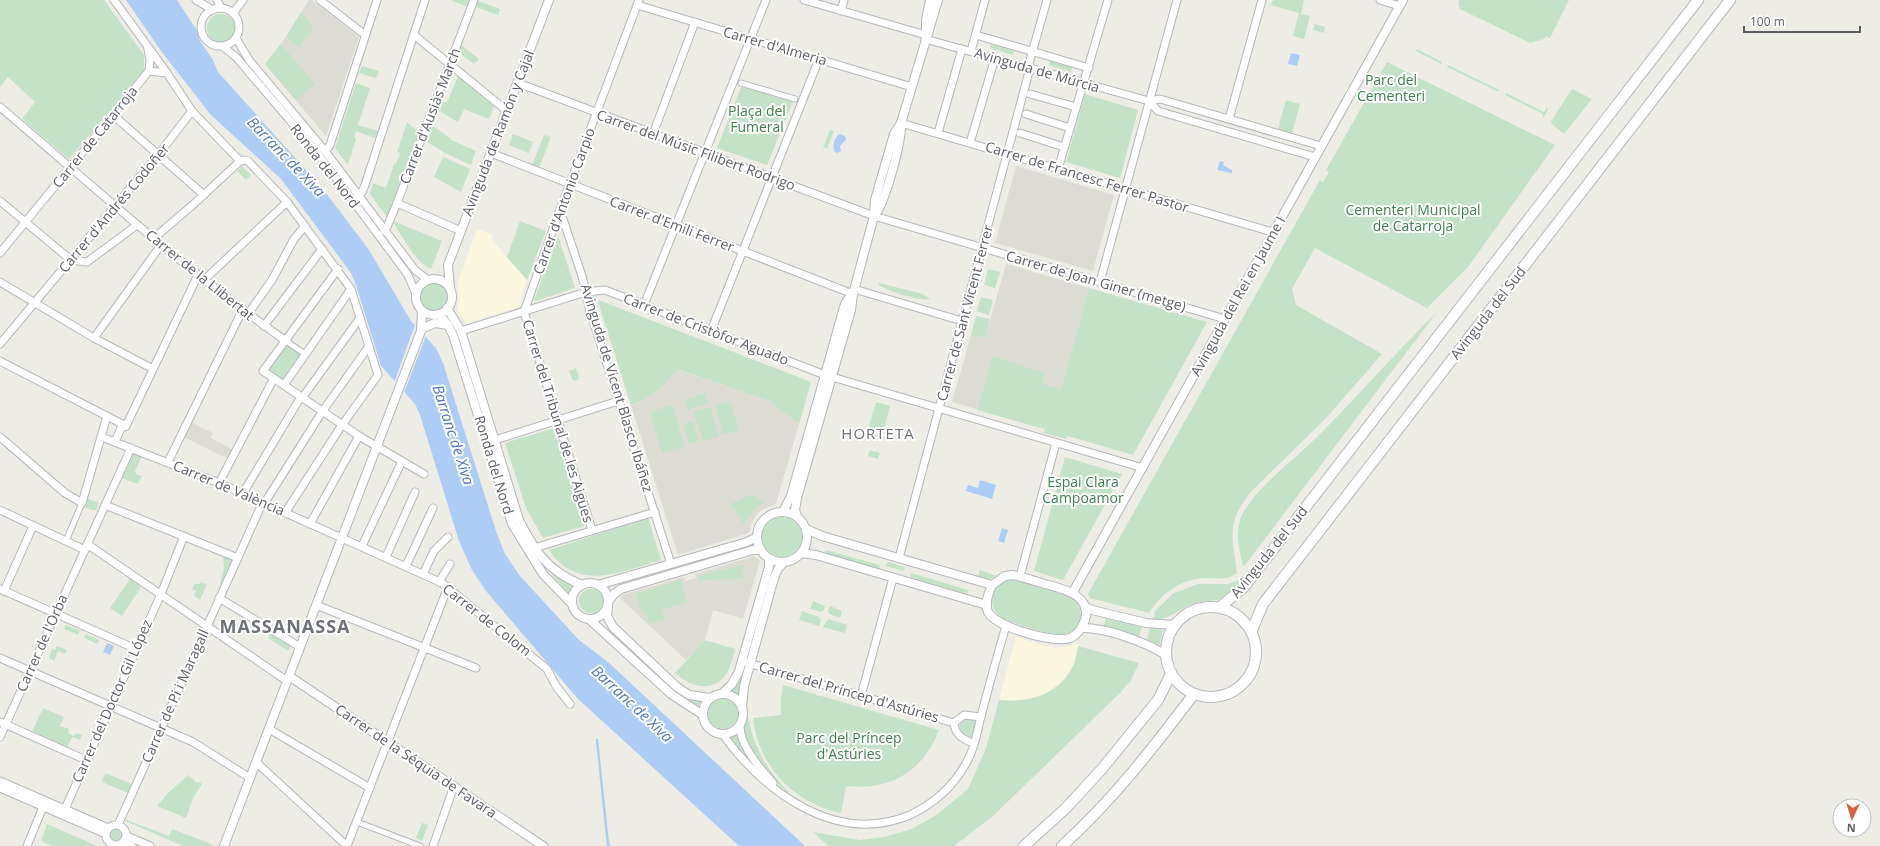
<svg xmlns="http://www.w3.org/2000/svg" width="1880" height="846" viewBox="0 0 1880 846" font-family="'Open Sans',sans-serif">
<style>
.commercial{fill:#faf7de}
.education{fill:#dddcd4}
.green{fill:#c4e2c8}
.water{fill:#adcdf6}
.pier{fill:#eeede5}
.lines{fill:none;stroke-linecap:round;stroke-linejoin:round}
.stream{stroke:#adcdf6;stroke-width:2.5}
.pedestrian-casing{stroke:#b5b6bb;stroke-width:7}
.minor-casing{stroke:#b5b6bb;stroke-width:9}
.tertiary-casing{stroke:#b5b6bb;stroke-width:10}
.secondary-casing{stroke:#b6b8bd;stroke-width:12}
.pedestrian{stroke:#fff;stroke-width:5}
.minor{stroke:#fff;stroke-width:7}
.tertiary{stroke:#fff;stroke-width:8}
.secondary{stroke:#fff;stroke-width:10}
.labels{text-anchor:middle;stroke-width:4;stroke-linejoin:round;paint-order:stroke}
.street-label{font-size:14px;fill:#5d5f64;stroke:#fff}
.park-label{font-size:14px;fill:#3f814a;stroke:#fff}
.water-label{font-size:15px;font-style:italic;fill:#5276b7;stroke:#fff}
.neighbourhood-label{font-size:15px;letter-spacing:1px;fill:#6e7176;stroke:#fff}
.district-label{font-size:18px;font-weight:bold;letter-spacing:1px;fill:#6e7176;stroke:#fff}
</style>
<rect width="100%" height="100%" fill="#eeede5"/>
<g class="commercial">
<path d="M477,229l16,6 -2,4 36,41 -9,27 -51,16 -9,-11 1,-34z"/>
<path d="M1016,637l40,12 23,-6 -1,3 -5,19 -10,15 -15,12 -17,8 -17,2 -15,-2z"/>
</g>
<g class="education">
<path d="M309,0h3l47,37 -33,99 -61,-72 18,-23z"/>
<path d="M1016,166l98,29 -21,76 -98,-28z"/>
<path d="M1006,264l83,24 -28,101 -31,36 -78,-23 19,-67 14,3z"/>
<path d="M676,369l93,32 30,23 -23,80 -12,5 -6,4 -6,9 -3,11 -71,22 -47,-150 10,-3 14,-9z"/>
<path d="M191,422l22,11 -2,5 22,12 -5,9 -44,-22z"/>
<path d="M755,556l5,5 -17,58 -30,-9 -8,30 -19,20 -67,-63 6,-3 59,-17 1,4 11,-3 -1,-4z"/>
</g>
<g class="green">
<path d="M0,0h104l40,55v16l-75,88 -47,-40 13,-17 -27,-25 -8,10z"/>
<path d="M451,0h19l-2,7z"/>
<path d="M1273,0h31l-3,14 9,2 -6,23 -11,-3 6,-23 -28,-8z"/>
<path d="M1459,0h110l-19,38 -4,-2 -2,3 -14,4 -70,-34 -2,-6z"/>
<path d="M478,1l22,8 -2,6 -22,-8z"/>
<path d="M301,12l6,6 -1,2 8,6 -15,21 -13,-10z"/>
<circle cx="221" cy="28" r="14"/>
<path d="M1315,24l10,3 -1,6 -11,-3z"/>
<path d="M281,44l34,40 -19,16 -31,-36z"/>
<path d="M991,44l23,7 -1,4 -23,-7z"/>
<path d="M461,45l18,14 -5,5 -16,-12z"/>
<path d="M1417,49l25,13 -1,2 -25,-13z"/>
<path d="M1050,61l22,6 -1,5 -22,-7z"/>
<path d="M1387,62l168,83 -87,122 -41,41 -112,-60 -23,41 4,16 86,49 -55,63 -76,75c-25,31 -19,44 -14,81 -10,8 -20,5 -33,5 -24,2 -42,15 -55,35l-59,-15 -2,-4 232,-414 3,2 6,-10 -3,-2z"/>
<path d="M1448,65l51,25v2l-52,-25z"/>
<path d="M362,66l17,5 -3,7 -17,-5z"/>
<path d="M458,76l36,30 -5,13 -25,-10 -6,13 -22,-13 4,-9 7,3z"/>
<path d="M356,83l14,5 -12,37 20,6 -3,7 -19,-7 -2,7 2,1 -8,26 -13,-17z"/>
<path d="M742,85l51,16 -26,64 -50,-17z"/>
<path d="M1572,89l20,10 -28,35 -12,-10 -1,-3z"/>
<path d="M1506,93l38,19 3,-5 1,3 -6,9 1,-5 -38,-19z"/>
<path d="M1085,94l53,16 -18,68 -54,-16z"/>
<path d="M1286,100l14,4 -8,29 -14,-4z"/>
<path d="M407,122l12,10 -32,85 -17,-23 3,-11 13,5 8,-24h2l4,-11 -3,-1z"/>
<path d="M431,124l20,15v1l25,11 -5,14 -26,-12 -21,-13z"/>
<path d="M830,130l4,1 -7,18 -4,-2z"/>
<path d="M513,134l20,8 -4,11 -20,-8z"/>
<path d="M544,135l7,2 -12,31 -7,-3z"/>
<path d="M443,157l27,12 -9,23 -27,-15z"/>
<path d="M242,166l9,9 -5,5 -9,-9z"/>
<path d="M393,221l49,20 -11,28c-15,-6 -29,-33 -38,-47z"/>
<path d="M520,221l26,10 -19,49 -20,-23z"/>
<path d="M558,236l17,52 -40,13 -1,-1z"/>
<path d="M988,269l12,3 -5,16 -11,-3z"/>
<path d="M879,283l44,11 7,5c-14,2 -40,-8 -52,-14z"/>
<circle cx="435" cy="297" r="14"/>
<path d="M1089,288l118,34 -74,133 -65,-19 -2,3 -22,-6 1,-4 -68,-19 16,-54 52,17 -3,11 19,5z"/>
<path d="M981,297l12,3 -4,15 -12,-4z"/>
<path d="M601,301l210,81 -12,42 -30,-23 -92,-32c-12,16 -27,31 -46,36l-33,-103z"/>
<path d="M1437,312l-192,253 -2,1c-4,-17 -9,-35 -1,-51 13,-27 58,-60 80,-83 39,-39 75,-81 115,-120z"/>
<path d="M976,316l14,3 -5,19 -14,-3z"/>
<path d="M290,340l14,11 -21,31 -15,-11z"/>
<path d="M576,368l3,8 -1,4 -5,1 -4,-10z"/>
<path d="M705,393l3,10 -20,7 -3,-10z"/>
<path d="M730,401l9,29 -16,5 -8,-29z"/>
<path d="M876,402l14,4 -7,27 -15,-4z"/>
<path d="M672,405l13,41 -23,7 -12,-41z"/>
<path d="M710,407l9,29 -16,5 -9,-29z"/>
<path d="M693,421l6,20 -10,3 -6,-20z"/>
<path d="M554,428l30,98 -41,12 -17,-30 -21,-65z"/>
<path d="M870,450l10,3 -2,6 -10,-3z"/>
<path d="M132,452l10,4 -7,15 1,3 6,2 -4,8 -17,-6z"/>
<path d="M1065,457l57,17 -59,106 -29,-9z"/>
<path d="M751,494l13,8 -10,8 -10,14 -13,-20z"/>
<path d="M88,499l11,4 -3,7h-5l-6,-3z"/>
<circle cx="782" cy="537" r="20"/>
<path d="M648,518l13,42c-40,12 -83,33 -112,-10z"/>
<path d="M826,550l54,15 -1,4 -54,-16z"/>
<path d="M223,555l10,4 -11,26 -2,-1 4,-16z"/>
<path d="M888,562l17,5 -2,4 -17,-5z"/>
<path d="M743,565v14l-44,1 -1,-4z"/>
<path d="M980,570l17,6 -8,3 -11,-3z"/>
<path d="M551,573l23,12 -4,8h-2z"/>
<path d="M911,573l57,17 -1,4 -57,-17z"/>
<path d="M130,579l11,8 -19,29 -12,-8z"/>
<path d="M681,580l6,22 -25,7 3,10 -16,5 -3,-11 -4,1 -6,-21z"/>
<path d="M1007,580c13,0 25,5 36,8 9,3 22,4 29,10 14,10 11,32 -6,36 -11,3 -55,-11 -65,-17 -15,-11 -10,-30 6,-37z"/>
<path d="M1239,580c0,6 -4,12 -9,15 -10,7 -23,5 -34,8 -16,4 -24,17 -42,16l1,-8 19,-18 24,-9h30z"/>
<path d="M201,582l6,2 -7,16 -6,-4 2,-5 -4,-2 3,-5h5z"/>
<circle cx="591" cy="601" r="12"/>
<path d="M813,601l12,5 -1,4 -3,2 -11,-3z"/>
<path d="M830,606l12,5 -2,7 -11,-4 -1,-3z"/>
<path d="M802,611l17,6 2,3 -2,6 -20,-6z"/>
<path d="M1106,617l36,9 -3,10 -35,-10z"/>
<path d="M828,619l19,6 -2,8 -22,-6z"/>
<path d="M66,625l14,6 -2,4 -14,-6z"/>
<path d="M1150,628l13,2 -4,16 -12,-7z"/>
<path d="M270,633l21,13 -3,5 -20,-13z"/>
<path d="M86,634l13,6 -2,4 -13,-6z"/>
<path d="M705,640l30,9c-2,8 -4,17 -8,24 -14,21 -37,14 -52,0z"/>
<path d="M57,646l10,4 -2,4 -7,-3 -4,10 -5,-3 3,-9 3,1z"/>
<path d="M1078,646l61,17 -8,17 -10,12 -128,124 -39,30h-126l-15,-14 47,8 23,-3 26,-7 26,-14 33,-27 18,-41 13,-48c29,3 62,-5 75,-36 2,-6 3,-12 4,-18z"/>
<path d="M742,676l-2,18 -2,1 -8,-5z"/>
<path d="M783,685l156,45c-16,42 -49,61 -93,56l-5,27c-46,-9 -83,-47 -88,-95l28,-3v-17z"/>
<path d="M682,695l19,6 -2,5 -18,-10z"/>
<circle cx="723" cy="714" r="15"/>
<path d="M43,708l21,9 -4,9 9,3 -1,4 6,3 2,-3 6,2 -2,5 -8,-3 -5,11 -35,-16z"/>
<path d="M748,716c5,30 19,55 41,76l-1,1c-15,-11 -43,-43 -45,-62 0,-5 4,-10 5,-15z"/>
<path d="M965,718l12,1 -5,20 -4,-1 -8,-7v-9z"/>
<path d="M737,735l19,35 -27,-32z"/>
<path d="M105,773l27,11 -4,9 -26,-11z"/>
<path d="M188,775l9,8 2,-1 3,2 -8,12 -8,22 -29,-12 11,-13z"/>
<path d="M124,819l45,17 3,-7 42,16 -1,1h-30l-60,-26z"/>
<path d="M422,823l6,2 -6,16 -6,-3z"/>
<path d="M47,824l50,22h-44l-12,-5z"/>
<circle cx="116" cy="835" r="6"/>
</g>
<g class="water">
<path d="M126,0h51l19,29 4,12 13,19 5,12 105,117 46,61 42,71 25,27 7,15 53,168 9,23 15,22 59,64 29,22 197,184h-66l-161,-147 -92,-108 -14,-21 -13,-29 -39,-126 -5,-11 -34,-38 -25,-81 -5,-12 -70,-94 -70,-64 -50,-64z"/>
<path d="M1291,53l9,2 -3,11 -9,-2z"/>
<path d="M840,134l5,2 1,4 -6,6 1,5 -4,2 -3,-2c-1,-7 0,-14 6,-17z"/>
<path d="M1220,161l4,1 -1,3 9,5v3l-15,-3z"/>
<path d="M980,480l16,5 -4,14 -26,-8 2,-6 10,3z"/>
<path d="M1002,528l6,2 -4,13 -6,-2z"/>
<path d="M107,643l7,3 -4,9 -7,-3z"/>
</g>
<path class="pier" d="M415,325l11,11 -23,59 -9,-12z"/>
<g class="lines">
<path class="stream" d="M597,740l11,105 2,1"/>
<g class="pedestrian-casing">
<g id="pedestrian">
<path d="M741,83l54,16"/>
<path d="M286,341l19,13"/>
<path d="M66,541l16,-38"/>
<path d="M357,822l63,24"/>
</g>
</g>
<g class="minor-casing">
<g id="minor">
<path d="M114,0l53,73 25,38 48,50 4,-1 4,1 39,41 64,87 27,86 -38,53 -55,85"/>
<path d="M196,0l17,10"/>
<path d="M217,0l4,8"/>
<path d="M320,0l45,35"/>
<path d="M804,0l122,35"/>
<path d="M1380,0l19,6"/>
<path d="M637,5l275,82"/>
<circle cx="220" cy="27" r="19"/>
<path d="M841,11l3,-11"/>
<path d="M233,13l10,-13"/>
<path d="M414,35l93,76"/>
<path d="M976,35l113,33"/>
<path d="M236,38l13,22 76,91 90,119 13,10"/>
<path d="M925,39l224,62 11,-2 161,47"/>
<path d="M222,46l14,11 80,94 92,124 8,19"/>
<path d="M971,51l14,-51"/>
<path d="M1028,67l19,-67"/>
<path d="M149,71l18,2"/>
<path d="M518,83l356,133 351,103"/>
<path d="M1030,94l46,13"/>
<path d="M1149,101l9,10 157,46"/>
<path d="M0,107c94,80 185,163 286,234"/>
<path d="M1026,114l44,14"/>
<path d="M113,115l91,80"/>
<path d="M1229,119l33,-119"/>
<path d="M901,123l371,109"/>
<path d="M938,133l24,-84"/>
<path d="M1020,133l44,14"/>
<path d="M653,134l42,-112"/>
<path d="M970,143l25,-85"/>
<path d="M325,151l5,-6 47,-145"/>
<path d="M491,153l362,141"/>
<path d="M1058,169l50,-169"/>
<path d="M358,196l4,-4 3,-7 60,-185"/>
<path d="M0,201l71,59 16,2 50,-37"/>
<path d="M397,203l64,28"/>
<path d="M558,215l5,4 19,57 8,35 81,253"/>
<path d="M384,231l3,-4 10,-24 77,-203"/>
<path d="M154,238l41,-35 45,-42"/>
<path d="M0,253l149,-182 1,-11 -2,-11"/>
<path d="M338,269l-75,102 96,65 65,38"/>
<path d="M204,280l83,-78"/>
<path d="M0,282l94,56 59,31"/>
<path d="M1100,282l77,-282"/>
<path d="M854,289l108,32"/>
<path d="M644,305l122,-305"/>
<path d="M524,312l34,-97 81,-215"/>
<path d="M524,312l68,218"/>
<path d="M248,314l24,-34 22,-41 11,-13"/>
<path d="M264,326l58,-77"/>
<path d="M461,331l125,-39 19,-2 220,85"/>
<path d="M711,331l108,-272"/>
<path d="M94,338l67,-93"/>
<path d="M0,344l158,-189 34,-44"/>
<path d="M0,361l126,65"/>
<path d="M832,377l311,91"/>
<path d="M284,385l67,-96"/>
<path d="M126,426l72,-151"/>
<path d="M0,437l65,56 17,10 25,-87"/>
<path d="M102,437l117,46 223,100 105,86 9,17 14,18"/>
<path d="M495,440l123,-39"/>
<path d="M115,442l6,-14 5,-2"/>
<path d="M168,462l75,-153"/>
<path d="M219,483l55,-105"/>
<path d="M243,493l56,-93 3,-2 58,-80"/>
<path d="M105,505l133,53"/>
<path d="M0,510l85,40"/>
<path d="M310,524l49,-88"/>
<path d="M87,544l200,137"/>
<path d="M362,546l40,-85"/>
<path d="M534,548l121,-36"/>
<path d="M386,557l29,-65"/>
<path d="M899,558l131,-490"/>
<path d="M406,566l27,-58"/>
<path d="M423,574l11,-23 14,-14"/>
<path d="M1020,576l36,-133"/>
<path d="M439,582l11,-18"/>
<path d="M0,589l136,60"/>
<path d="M4,591l29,-65"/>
<path d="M219,598l81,49"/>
<path d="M316,605l160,63"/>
<path d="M0,658l193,84 57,36"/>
<path d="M745,662l209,61"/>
<path d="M861,696l32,-118"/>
<path d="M0,722l86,38"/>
<path d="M954,723c1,12 9,17 20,20"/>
<path d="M954,723l10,-8 17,2"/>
<path d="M740,726c0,20 20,42 33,57"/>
<path d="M269,729l101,59"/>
<path d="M723,735c42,57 113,111 187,80 23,-11 42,-27 55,-50 9,-14 12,-32 16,-49 8,-30 16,-60 25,-90"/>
<path d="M0,737l131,-289"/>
<path d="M256,762l91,84"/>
<path d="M0,781l108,47"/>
<path d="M0,788l106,46"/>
<path d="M65,809l96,-215 23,-58"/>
<circle cx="116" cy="835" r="10"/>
<path d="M118,825l143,-319 6,-7 55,-87 47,-66"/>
<path d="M127,836l23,10"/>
<path d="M124,842l8,4"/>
<path d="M27,846l16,-39"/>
<path d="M347,846l101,-259"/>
<path d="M433,846l21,-60"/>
</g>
</g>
<g class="tertiary-casing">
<g id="tertiary">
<path d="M926,35v-15l4,-20"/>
<path d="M875,215c11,-15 27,-74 26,-92l37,-123"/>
<circle cx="434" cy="297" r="18"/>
<path d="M450,289l-2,-24 101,-265"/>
<path d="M447,308l14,23 58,189c16,31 28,51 63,65"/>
<path d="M439,314l9,11 5,10 59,189 31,50 29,30"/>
<path d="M426,327l9,-4 13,2"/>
<circle cx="782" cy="537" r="25"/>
<path d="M783,512l8,-16 53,-189 3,-7 6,-6"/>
<path d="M797,516l-2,-6 2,-12 54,-188 2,-16 21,-78 1,-16 19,-66 7,-11"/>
<path d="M806,529l16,7 170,49"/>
<path d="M801,553l15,2 171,50"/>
<path d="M1012,575c12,2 22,6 33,9 18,5 47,11 40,36 -3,8 -8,15 -15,18 -16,6 -74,-11 -82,-26 -4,-9 1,-19 4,-27l13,-9z"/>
<circle cx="590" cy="601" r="18"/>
<path d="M598,585l149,-43 10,-5"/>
<path d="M1073,592l330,-592"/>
<path d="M608,602l6,-8 7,-5 132,-39h8"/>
<path d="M608,607l-1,9 6,11 64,60 12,8 21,3"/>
<path d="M1085,607l7,3 54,13 28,2"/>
<path d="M589,619l82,75 32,21"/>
<path d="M1081,628c24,-1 64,14 85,27"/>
<path d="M289,676l254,170"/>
<circle cx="723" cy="714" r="20"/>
<path d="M722,694l10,-10 7,-13 30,-104v-8"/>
<path d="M742,707l2,-21 30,-108 4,-9 6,-7"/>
<path d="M224,846l197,-515 1,-20"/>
</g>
</g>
<g class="secondary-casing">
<g id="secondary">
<circle cx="1211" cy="652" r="45"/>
<path d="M1220,607l24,-20 454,-587"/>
<path d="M1252,630l11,-26 467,-604"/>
<path d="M1024,846l42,-38 35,-38 57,-70 13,-26"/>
<path d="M1062,846c50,-45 91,-98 132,-152"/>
</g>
</g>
<use href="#pedestrian" class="pedestrian"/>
<use href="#minor" class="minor"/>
<use href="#tertiary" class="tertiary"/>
<use href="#secondary" class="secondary"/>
</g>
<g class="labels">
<g class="street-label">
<text transform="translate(775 46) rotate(16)" y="5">Carrer d'Almeria</text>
<text transform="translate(1037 70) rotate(16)" y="5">Avinguda de Múrcia</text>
<text transform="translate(430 116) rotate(-69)" y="5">Carrer d'Ausiàs March</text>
<text transform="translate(498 133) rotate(-69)" y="5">Avinguda de Ramón y Cajal</text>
<text transform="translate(95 137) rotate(-51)" y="5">Carrer de Catarroja</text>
<text transform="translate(696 150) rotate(20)" y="5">Carrer del Músic Filibert Rodrigo</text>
<text transform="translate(325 166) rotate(52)" y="5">Ronda del Nord</text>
<text transform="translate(1087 177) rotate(17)" y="5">Carrer de Francesc Ferrer Pastor</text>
<text transform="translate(564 201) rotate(-70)" y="5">Carrer d'Antonio Carpio</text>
<text transform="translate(114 208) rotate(-50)" y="5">Carrer d'Andrés Codoñer</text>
<text transform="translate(672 224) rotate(21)" y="5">Carrer d'Emili Ferrer</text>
<text transform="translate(200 275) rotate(39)" y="5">Carrer de la Llibertat</text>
<text transform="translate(1096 281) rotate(16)" y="5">Carrer de Joan Giner (metge)</text>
<text transform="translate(1238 296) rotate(-61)" y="5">Avinguda del Rei en Jaume I</text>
<text transform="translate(965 313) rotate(-75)" y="5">Carrer de Sant Vicent Ferrer</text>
<text transform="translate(1488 313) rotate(-52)" y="5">Avinguda del Sud</text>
<text transform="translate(706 329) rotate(21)" y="5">Carrer de Cristòfor Aguado</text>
<text transform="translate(617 388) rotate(73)" y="5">Avinguda de Vicent Blasco Ibáñez</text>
<text transform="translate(558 421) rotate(73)" y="5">Carrer del Tribunal de les Aigües</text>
<text transform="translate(494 465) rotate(73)" y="5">Ronda del Nord</text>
<text transform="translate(229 488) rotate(23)" y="5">Carrer de València</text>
<text transform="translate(1269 552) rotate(-51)" y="5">Avinguda del Sud</text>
<text transform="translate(487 620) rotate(38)" y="5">Carrer de Colom</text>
<text transform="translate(42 643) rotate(-66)" y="5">Carrer de l'Orba</text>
<text transform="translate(849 692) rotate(16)" y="5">Carrer del Príncep d'Astúries</text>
<text transform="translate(175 696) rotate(-66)" y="5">Carrer de Pi i Maragall</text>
<text transform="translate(112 701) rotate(-66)" y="5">Carrer del Doctor Gil López</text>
<text transform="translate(416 761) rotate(34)" y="5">Carrer de la Séquia de Favara</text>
</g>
<g class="park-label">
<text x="1391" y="85">Parc del<tspan x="1391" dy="16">Cementeri</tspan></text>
<text x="757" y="116">Plaça del<tspan x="757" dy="16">Fumeral</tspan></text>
<text x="1413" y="215">Cementeri Municipal<tspan x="1413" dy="16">de Catarroja</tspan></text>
<text x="1083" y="487">Espai Clara<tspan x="1083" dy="16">Campoamor</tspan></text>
<text x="849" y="743">Parc del Príncep<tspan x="849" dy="16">d'Astúries</tspan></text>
</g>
<g class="water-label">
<text transform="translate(286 157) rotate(46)" y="5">Barranc de Xiva</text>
<text transform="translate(453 435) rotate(72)" y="5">Barranc de Xiva</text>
<text transform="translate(632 704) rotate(43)" y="5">Barranc de Xiva</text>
</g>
<g class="neighbourhood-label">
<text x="878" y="439">HORTETA</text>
</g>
<g class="district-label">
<text x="285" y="633">MASSANASSA</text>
</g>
</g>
<g transform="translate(1852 818) rotate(184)"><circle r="19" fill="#ffffff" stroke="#bebfc1"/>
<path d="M0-3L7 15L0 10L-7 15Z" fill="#d76142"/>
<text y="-6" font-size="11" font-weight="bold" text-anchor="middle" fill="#5d5f64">N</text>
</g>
<path d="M1744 26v6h116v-6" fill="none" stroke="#5d5f64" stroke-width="2"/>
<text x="1750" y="26" font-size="12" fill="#5d5f64" stroke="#ffffff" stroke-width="3" paint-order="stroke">100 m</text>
</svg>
